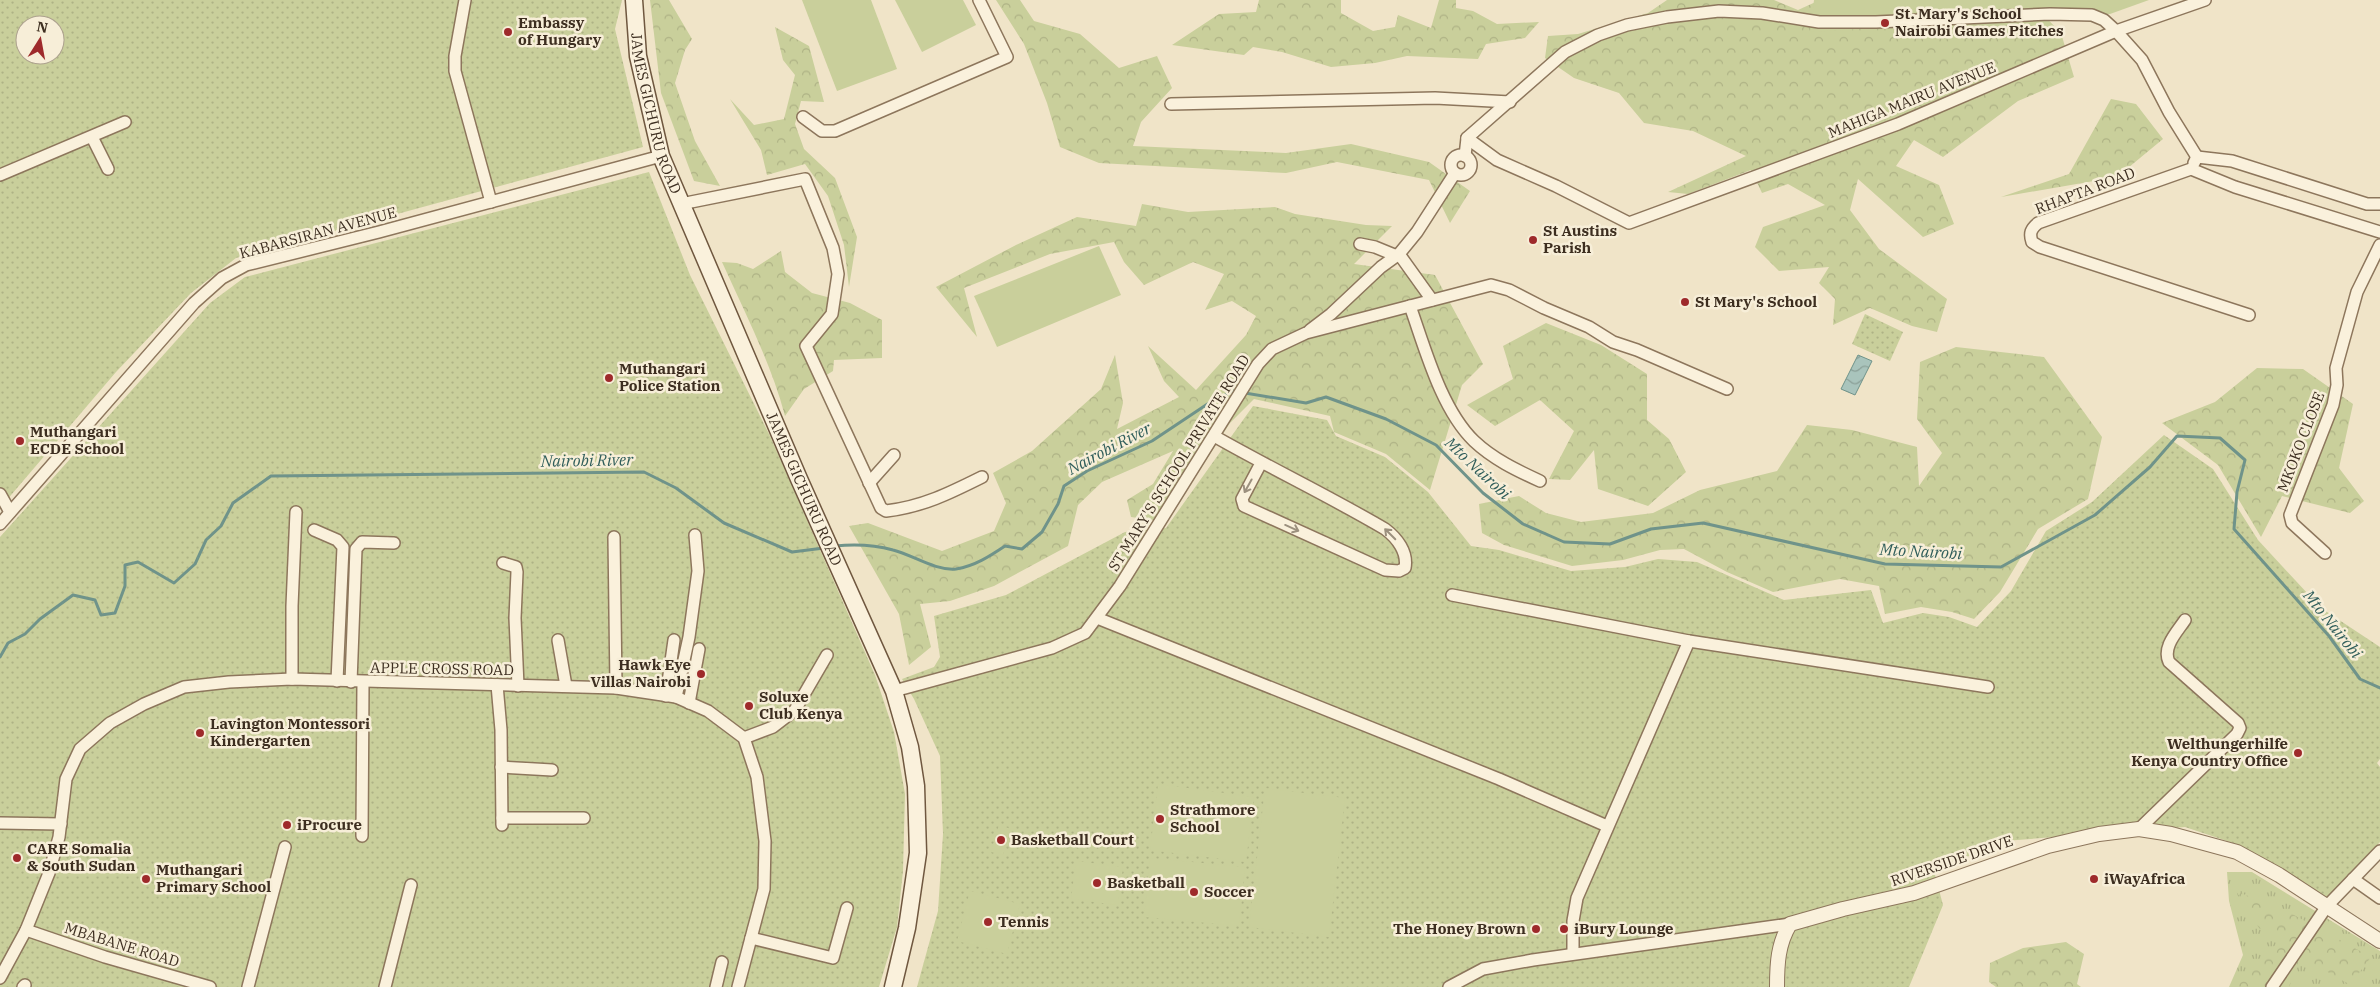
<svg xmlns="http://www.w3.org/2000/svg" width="2380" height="987" viewBox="0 0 2380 987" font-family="'IBM Plex Serif',serif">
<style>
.grass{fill:url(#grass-tufts)}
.forest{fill:url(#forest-crowns)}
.park{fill:url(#park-dots);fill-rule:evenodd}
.pitch{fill:#c9cf9b}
.water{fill:url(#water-waves);stroke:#6f938a}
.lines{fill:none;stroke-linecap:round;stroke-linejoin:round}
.stream{stroke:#6f938a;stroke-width:3}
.minor-casing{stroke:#8d765c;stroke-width:14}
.tertiary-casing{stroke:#8d765c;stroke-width:16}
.secondary-casing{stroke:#6f573f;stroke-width:19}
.minor{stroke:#faf1dc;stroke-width:11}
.tertiary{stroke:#faf1dc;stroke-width:14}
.secondary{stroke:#faf1dc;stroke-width:16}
.oneway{stroke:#9c907e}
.poi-dot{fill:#9e2a2b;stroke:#f7eed8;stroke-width:2}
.labels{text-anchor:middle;stroke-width:5;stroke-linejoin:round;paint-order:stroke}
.poi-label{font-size:15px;font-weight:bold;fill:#3d2e20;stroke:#f7eed8;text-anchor:start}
.street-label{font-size:15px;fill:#3d2e20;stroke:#f7eed8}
.water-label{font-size:16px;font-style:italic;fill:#2f5d5a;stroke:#f7eed8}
</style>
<defs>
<pattern id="grass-tufts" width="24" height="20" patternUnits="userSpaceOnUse" patternTransform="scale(1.25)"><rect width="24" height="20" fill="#c9cf9b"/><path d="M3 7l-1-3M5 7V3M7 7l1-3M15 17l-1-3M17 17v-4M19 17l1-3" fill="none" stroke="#aeb285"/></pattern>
<pattern id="forest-crowns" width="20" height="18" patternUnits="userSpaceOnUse" patternTransform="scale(1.25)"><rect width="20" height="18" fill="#c9cf9b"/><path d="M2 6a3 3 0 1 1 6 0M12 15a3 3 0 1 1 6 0" fill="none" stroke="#aeb285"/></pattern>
<pattern id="park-dots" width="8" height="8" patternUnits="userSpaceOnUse" patternTransform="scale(1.25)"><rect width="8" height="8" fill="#c9cf9b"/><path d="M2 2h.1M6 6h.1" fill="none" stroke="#aeb285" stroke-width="1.8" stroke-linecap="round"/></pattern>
<pattern id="water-waves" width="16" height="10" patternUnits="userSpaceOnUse" patternTransform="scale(1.25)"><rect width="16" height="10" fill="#a9c4bc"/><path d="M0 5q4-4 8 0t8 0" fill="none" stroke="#8ba098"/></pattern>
</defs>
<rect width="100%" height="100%" fill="#f0e4c8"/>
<path class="grass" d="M2227,872h25l128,79v36h-151l14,-32 -14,-54z"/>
<g class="forest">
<path d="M650,0h19l23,39 -7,11 -10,33 20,58 25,45 -26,-5 -33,-88z"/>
<path d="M996,0h24l14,21 46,13 39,34 38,-12 15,32 -31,34 -8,24 153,7 65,-9 78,18 41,29 -20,32 -21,-43 -92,-18 -51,11 -187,-10 -39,-16 -13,-44 -23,-59z"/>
<path d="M1259,0h82v13l32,18 22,-4 3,-12 33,13 8,-28h17v8l17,3 24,13 42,-2 -14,16 -39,6 -8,15 -71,-3 -32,7 -44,4 -49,-15 -29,-5 -9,8 -72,-10 47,-31 37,-2z"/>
<path d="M1667,0h107l24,10 22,-10h209l32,33 13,44 -56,24 -75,56 -29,-17 -18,26 43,19 15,39 -31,13 -65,-58 -8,31 29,39 68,50 -10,33 -25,-6 -42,-18 -37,17 2,-26 -16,-16 10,-16 -50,4 -24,-24 8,-20 62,-22 -37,-21 -26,9 -11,-23 -63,24 -20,-2 78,-36 -53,-25 -49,-8 -25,-30 -45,-15 -29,-20 3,-22 30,-2 70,-21z"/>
<path d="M775,27l34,19 15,56 -23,-1 -6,23 9,25 31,29 22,59 -8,50 -5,-42 -16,-49 -23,-32 -38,11 -6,-25 -31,-51 24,26 30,-6 11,-44 -12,-15z"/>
<path d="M2111,99l25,5 27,35 -46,38 -116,20 68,-23z"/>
<path d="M1142,204l46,8 87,-5 20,7 71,11 26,1 -38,38 81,11 48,89 -21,21 -32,105 -44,-36 -52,-22 -4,-16 -76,-17 -24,24 -64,99 -35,-5 -4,-17 26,-16 20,-33 -71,31 -24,23 -10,41 -74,40 -44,15 -30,3 11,43 -22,18 -10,-51 -50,-88 19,-3 74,28 52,-20 12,-28 -13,-30 39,-22 69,-62 14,-34 8,48 -6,26 62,-32 -15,-16 -16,-35 48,44 50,-55 10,-19 -24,-15 -27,9 19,-36 -31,-12 -49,23 -20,-23 -10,-20 -64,12 -86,34 13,49 -41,-50 80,-42 61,-28 59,9z"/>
<path d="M781,251l4,21 27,21 38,10 32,17v38l-48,2 -1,11 -29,18 -19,27c-14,-53 -40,-103 -63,-154l15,1 16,6z"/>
<path d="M1546,323l55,22 46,29v46l22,19 17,33 -38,34 -50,-17 -4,-39 -24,30 -21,-1 25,-48 -34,-31 -45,26 -28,-21 46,-26 -10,-33z"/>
<path d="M1956,347l88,10 58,80 -14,62 -50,30 -38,63 -26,27 -22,-7 -31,-5 -36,7 -6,-28 -39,-7 -67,13 -46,-20 -43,-23 -24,1 -37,10 -51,6 -68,-21 -22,-12 -3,-29 40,-8 27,17 35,9 72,-9 47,-23 77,-19 30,-46 45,5 65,17 2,39 23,-33 -25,-34 3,-57z"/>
<path d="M2257,368l46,1 50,35 -14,64 25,33 -14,12 -68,-17 -21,41 -43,-72 -56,-42 53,-21z"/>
<path d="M2236,891l58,24 77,42 -21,28 -48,-28 -13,30h-51l5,-14 36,-31 -20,-14z"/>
<path d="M2066,942l18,12 -7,30 4,3h-85l-7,-5 1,-19 33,-15z"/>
</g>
<g class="park">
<path d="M0,0h622l-7,29 28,118 -407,111 -45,35 -75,79 -116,136zM25,25h30v30h-30z"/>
<path d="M649,172l41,103 80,161 105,239 19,57 11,62 -2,77 -6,56 -18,60h-879v-450l210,-234 35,-26z"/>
<path d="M1865,314l38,18 -13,29 -38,-17z"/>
<path d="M1253,406l74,14 9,16 49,21 43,35 43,54 28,4 72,21 54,-4 33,-8 39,3 87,38 87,-10 12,33 40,-10 26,4 28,10 34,-36 35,-60 46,-29 72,-67 49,34 45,71 63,68 59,39v112l-3,4 3,4v75l-52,57 -89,-54 -54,-18 -181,14 -70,30 9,34 -34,82h-992l21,-76 5,-77 -3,-78 -26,-57 -12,-20 32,-12 6,-10 -6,-41 72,-21 119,-63 41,-4z"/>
</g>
<g class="pitch">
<path d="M802,0h69l26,69 -60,22z"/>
<path d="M895,0h68l13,25 -54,27z"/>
<path d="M1814,0h335l-39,14 -300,18z"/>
<path d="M1099,246l22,49 -124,52 -23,-51z"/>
<path d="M1158,784l96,13 -8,65 -96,-12z"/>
<path d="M1265,788l80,10 -16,139 -80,-10z"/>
<path d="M999,825l12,4 -8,26 -12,-3z"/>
<path d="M1150,858l95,9 -6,59 -95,-9z"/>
<path d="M1076,861l47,6 -5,38 -47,-6z"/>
<path d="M970,891l50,13 -13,50 -50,-13z"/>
</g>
<path class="water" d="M1858,355l14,6 -17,34 -14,-6z"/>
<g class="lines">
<g class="stream">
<path d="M835,546c19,-2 40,-1 58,4 20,5 42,21 63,19 19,-3 34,-13 49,-23l17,3 20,-17 16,-28 6,-18 23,-15 65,-30 57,-38 24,-12 73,12 20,-6 60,22 50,26 47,48 40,31 41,18 46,2 41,-15 52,-6 182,41 116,3 94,-52 55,-48 27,-31 43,2 25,22 -8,32 -3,37 95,107 31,43 20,9"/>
<path d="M0,657l8,-14 17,-9 15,-15 33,-24 22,5 6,15 14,-2 10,-27v-21l13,-3 36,21 21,-19 11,-24 15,-14 12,-23 38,-27 373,-4 32,16 48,35 68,29 32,-4"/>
</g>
<g class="minor-casing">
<g id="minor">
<path d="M465,0l-10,56v15l36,131"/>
<path d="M1171,104l264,-6 75,4"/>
<path d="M803,117l19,14h13l172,-74 -28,-57"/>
<path d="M92,137l16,32"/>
<path d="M1467,138l30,22 59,26 73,37 269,-99 218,-93 89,-31"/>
<circle cx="1461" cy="165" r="10"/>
<path d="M1465,156l2,-18 98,-86 33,-17 29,-10 40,-8 52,-6 43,2 57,9h57l174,-8 42,1 12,5 12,11 26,29 27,52 28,45"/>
<path d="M2194,163l3,-6 35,4 135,43h13"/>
<path d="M0,175l125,-53"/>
<path d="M681,204l124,-25 28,69 5,26 -6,40 -26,32 75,162 5,3c36,-4 64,-18 96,-34"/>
<path d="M1360,244l15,3 22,9"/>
<path d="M1399,254l33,46"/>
<path d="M1410,306c15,42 31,103 64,135 19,18 42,29 66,40"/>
<path d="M2249,315l-209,-68 -8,-5c-3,-9 -1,-13 6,-19l153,-54 44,18 145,45"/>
<path d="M1310,330l21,-16 50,-47 18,-13 18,-22 38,-59"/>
<path d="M1214,436c56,32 115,60 171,93 12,9 23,23 20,39l-6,3 -14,-1 -141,-64 -2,-7 19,-36"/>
<path d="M869,483l25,-28"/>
<path d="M0,494l10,18"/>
<path d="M0,524l194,-221 28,-25 24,-13 133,-33 282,-76"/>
<path d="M314,530l23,10 6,7 -6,134"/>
<path d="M614,537l2,151"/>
<path d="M2325,553l-33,-30 -2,-8 43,-110 4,-20 -1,-17 21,-76 23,-47"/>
<path d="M503,563l13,4 1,5 -2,46 3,68"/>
<path d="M1452,595l237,46 299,46"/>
<path d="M1097,618l402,161 108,47"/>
<path d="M558,640l8,46"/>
<path d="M292,679v-73l4,-94"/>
<path d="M351,682l5,-133 6,-7 32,1"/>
<path d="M497,685l4,45 1,95"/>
<path d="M894,691l158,-43 33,-15 35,-47 138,-222 14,-15 34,-16 185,-48 18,5 35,18 45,19 24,15 24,8 90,39"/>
<path d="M666,696l8,-56"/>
<path d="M676,697l13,-60 9,-66 -3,-36"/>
<path d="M689,703l10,-54"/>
<path d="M744,738l29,-11 22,-17 32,-55"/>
<path d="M501,767l51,3"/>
<path d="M502,818h82"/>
<path d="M0,823l61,1"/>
<path d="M2139,829l98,-95 3,-6 -2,-5 -69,-61c-7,-15 8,-30 16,-42"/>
<path d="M362,836l1,-154"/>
<path d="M2353,879l27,19"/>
<path d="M26,930l79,27 105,30"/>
<path d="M751,938l82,20 14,-50"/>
<path d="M1573,953v-32l4,-23 112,-257"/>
<path d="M0,978l26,-48 23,-57 10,-36 7,-58 14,-30 30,-26 34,-19 40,-17 45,-5 63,-3 324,9 60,9 32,14 36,27 13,39 8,64 -1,48 -26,98"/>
<path d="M23,987l2,-2"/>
<path d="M248,987l37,-140"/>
<path d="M385,987l26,-102"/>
<path d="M716,987l6,-25"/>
<path d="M1449,987l34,-18 50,-9 257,-36"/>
<path d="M2272,987l55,-81 53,-55"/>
</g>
</g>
<g class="tertiary-casing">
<path id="tertiary" d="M1777,987c0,-24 1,-43 13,-63l53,-15 71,-16 134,-47 51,-12 40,-5 32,5 66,18 42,23 101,66"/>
</g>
<g class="secondary-casing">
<g id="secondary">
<path id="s1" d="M634,0l4,56 23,100 138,323 95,212 16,56 6,39 2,67 -11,75 -14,59"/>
</g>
</g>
<use href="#minor" class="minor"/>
<use href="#tertiary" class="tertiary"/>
<use href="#secondary" class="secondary"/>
</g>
<defs><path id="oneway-shaft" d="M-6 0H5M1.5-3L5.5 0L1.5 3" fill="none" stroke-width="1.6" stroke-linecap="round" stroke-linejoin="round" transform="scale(1.25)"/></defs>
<g class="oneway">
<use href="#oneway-shaft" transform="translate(1248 486) rotate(119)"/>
<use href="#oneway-shaft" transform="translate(1292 528) rotate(24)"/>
<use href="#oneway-shaft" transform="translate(1390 534) rotate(-135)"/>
</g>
<g class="poi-dot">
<circle cx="1885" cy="23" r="5"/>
<circle cx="508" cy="32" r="5"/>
<circle cx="1533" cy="240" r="5"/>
<circle cx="1685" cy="302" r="5"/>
<circle cx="609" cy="378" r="5"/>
<circle cx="20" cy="441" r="5"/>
<circle cx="701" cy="674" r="5"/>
<circle cx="749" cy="706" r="5"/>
<circle cx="200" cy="733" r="5"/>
<circle cx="2298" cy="753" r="5"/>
<circle cx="1160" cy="819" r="5"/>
<circle cx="287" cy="825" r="5"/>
<circle cx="1001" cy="840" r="5"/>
<circle cx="17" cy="858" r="5"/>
<circle cx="146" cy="879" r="5"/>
<circle cx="2094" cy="879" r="5"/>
<circle cx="1097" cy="883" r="5"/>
<circle cx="1194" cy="892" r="5"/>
<circle cx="988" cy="922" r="5"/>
<circle cx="1536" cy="929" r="5"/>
<circle cx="1564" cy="929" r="5"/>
</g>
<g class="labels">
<g class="poi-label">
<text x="1895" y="19">St. Mary's School<tspan x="1895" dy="17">Nairobi Games Pitches</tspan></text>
<text x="518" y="28">Embassy<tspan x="518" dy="17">of Hungary</tspan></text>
<text x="1543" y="236">St Austins<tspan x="1543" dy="17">Parish</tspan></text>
<text x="1695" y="307">St Mary's School</text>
<text x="619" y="374">Muthangari<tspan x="619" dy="17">Police Station</tspan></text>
<text x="30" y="437">Muthangari<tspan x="30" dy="17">ECDE School</tspan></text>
<text x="691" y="670" text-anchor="end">Hawk Eye<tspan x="691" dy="17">Villas Nairobi</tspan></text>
<text x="759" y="702">Soluxe<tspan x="759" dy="17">Club Kenya</tspan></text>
<text x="210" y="729">Lavington Montessori<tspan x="210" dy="17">Kindergarten</tspan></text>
<text x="2288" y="749" text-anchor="end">Welthungerhilfe<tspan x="2288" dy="17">Kenya Country Office</tspan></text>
<text x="1170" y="815">Strathmore<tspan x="1170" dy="17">School</tspan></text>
<text x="297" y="830">iProcure</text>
<text x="1011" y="845">Basketball Court</text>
<text x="27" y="854">CARE Somalia<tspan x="27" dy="17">&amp; South Sudan</tspan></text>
<text x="156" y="875">Muthangari<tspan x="156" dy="17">Primary School</tspan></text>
<text x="2104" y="884">iWayAfrica</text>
<text x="1107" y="888">Basketball</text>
<text x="1204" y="897">Soccer</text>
<text x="998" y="927">Tennis</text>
<text x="1526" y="934" text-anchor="end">The Honey Brown</text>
<text x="1574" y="934">iBury Lounge</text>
</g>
<g class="street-label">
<text transform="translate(1912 100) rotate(-22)" y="5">MAHIGA MAIRU AVENUE</text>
<text dy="5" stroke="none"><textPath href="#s1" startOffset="116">JAMES GICHURU ROAD</textPath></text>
<text transform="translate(2085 191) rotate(-21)" y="5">RHAPTA ROAD</text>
<text transform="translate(318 233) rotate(-15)" y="5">KABARSIRAN AVENUE</text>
<text transform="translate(2301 442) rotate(-69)" y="5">MKOKO CLOSE</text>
<text transform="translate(1179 463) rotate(-58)" y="5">ST MARY'S SCHOOL PRIVATE ROAD</text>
<text dy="5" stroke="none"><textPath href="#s1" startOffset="521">JAMES GICHURU ROAD</textPath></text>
<text transform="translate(442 669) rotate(1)" y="5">APPLE CROSS ROAD</text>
<text transform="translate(1952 861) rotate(-19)" y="5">RIVERSIDE DRIVE</text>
<text transform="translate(122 945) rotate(17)" y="5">MBABANE ROAD</text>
</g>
<g class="water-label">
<text transform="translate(1109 448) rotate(-28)" y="6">Nairobi River</text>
<text transform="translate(587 460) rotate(-1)" y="6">Nairobi River</text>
<text transform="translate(1478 468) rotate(43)" y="6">Mto Nairobi</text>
<text transform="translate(1921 551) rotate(3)" y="6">Mto Nairobi</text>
<text transform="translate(2333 624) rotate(51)" y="6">Mto Nairobi</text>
</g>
</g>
<g transform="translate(40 40) rotate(11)"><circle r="24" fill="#f7eed8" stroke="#ada18e"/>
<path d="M0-4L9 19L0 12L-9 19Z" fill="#9e2a2b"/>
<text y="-8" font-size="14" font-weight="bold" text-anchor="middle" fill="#3d2e20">N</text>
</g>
</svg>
